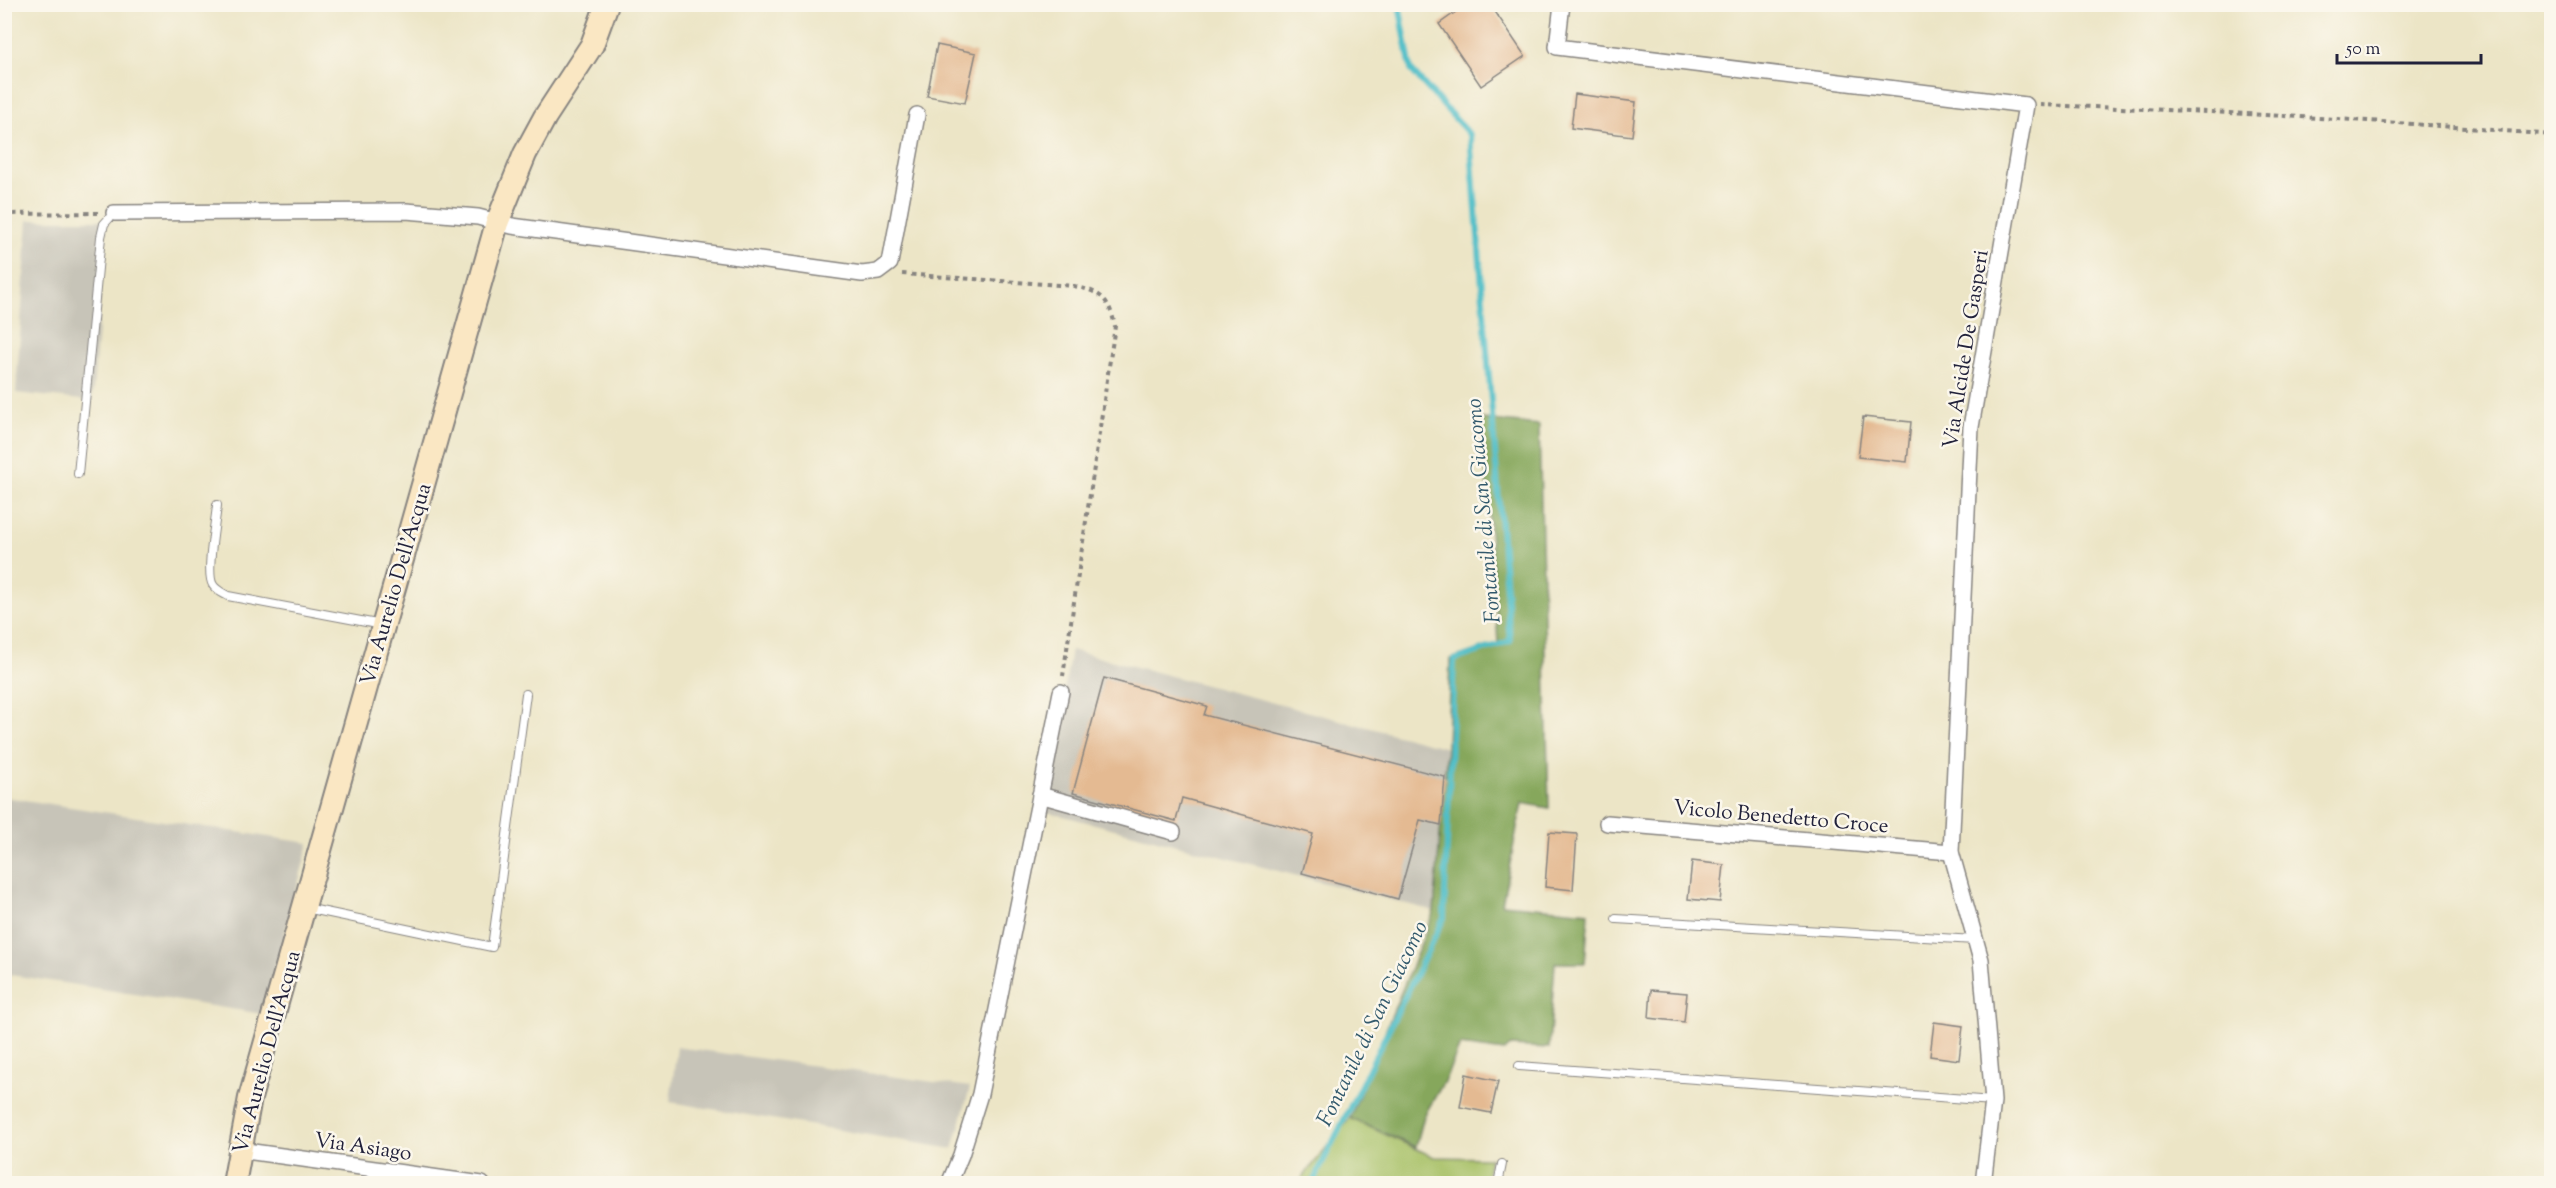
<svg xmlns="http://www.w3.org/2000/svg" width="2556" height="1188" viewBox="0 0 2556 1188" font-family="'Sorts Mill Goudy',serif">
<style>
.industrial{fill:#c7c4b8}
.green{fill:#a8c167;stroke:#657251;stroke-width:1.5}
.forest{fill:#86a75c;stroke:#54644c;stroke-width:1.5}
.lines{fill:none;stroke-linecap:round;stroke-linejoin:round}
.stream{stroke:#50bec7;stroke-width:6}
.building{fill:#e4ba92}
.lane-casing{stroke:#878480;stroke-width:10}
.street-casing{stroke:#878480;stroke-width:18}
.secondary-casing{stroke:#878480;stroke-width:26}
.path{stroke:#878480;stroke-width:4;stroke-dasharray:4.5 4.5;stroke-linecap:butt}
.lane{stroke:#fff;stroke-width:8}
.street{stroke:#fff;stroke-width:15}
.secondary{stroke:#fae7c3;stroke-width:22}
.labels{text-anchor:middle;stroke-width:5;stroke-linejoin:round;paint-order:stroke}
.street-label{font-size:21px;fill:#22223b;stroke:#fbf7ec}
.water-label{font-size:22px;font-style:italic;fill:#32596c;stroke:#fbf7ec}
</style>
<rect width="100%" height="100%" fill="#fbf7ec"/>
<filter id="ink" filterUnits="userSpaceOnUse"><feTurbulence type="fractalNoise" baseFrequency=".0167" numOctaves="2"/><feDisplacementMap in="SourceGraphic" scale="12" xChannelSelector="R" yChannelSelector="G"/><feConvolveMatrix kernelMatrix="1 2 1 2 8 2 1 2 1" color-interpolation-filters="sRGB"/></filter>
<filter id="wash" filterUnits="userSpaceOnUse"><feTurbulence type="fractalNoise" baseFrequency=".008" numOctaves="4" result="noise"/><feDisplacementMap in="SourceGraphic" scale="24" xChannelSelector="R" yChannelSelector="G"/><feGaussianBlur stdDeviation="1.35" result="paint"/><feColorMatrix in="noise" values="0 0 0 0 0 0 0 0 0 0 0 0 0 0 0 0 0 1.4 0 .05"/><feComposite in="paint" operator="in"/></filter>
<g filter="url(#wash)">
<rect width="100%" height="100%" fill="#ece5c6"/>
<g class="industrial">
<path d="M28,220h79l-15,181 -76,-8z"/>
<path d="M1071,650l376,98 -13,163 -390,-100z"/>
<path d="M4,797l305,46 -46,171 -258,-40z"/>
<path d="M677,1047l293,40 -17,62 -283,-47z"/>
</g>
<path class="green" d="M1350,1118l84,39 56,1 -5,25 -185,1 3,-7z"/>
<path class="forest" d="M1482,419l57,6 10,383 -27,-5 -20,101 87,8 -4,51h-30l-6,85 -38,-2 -7,5 -44,-6 -15,35 -21,36 -8,31 -66,-29 84,-207 13,-163 3,-89 48,-16z"/>
<g class="lines">
<path class="stream" d="M1312,1184l132,-266 10,-258 56,-19 -40,-506 -59,-65 -12,-66"/>
</g>
<g id="blocks">
<g class="building">
<path d="M1467,4h23l35,52 -44,30 -42,-62z"/>
<path d="M937,45l39,8 -11,50 -38,-7z"/>
<path d="M1575,94l61,8 -4,34 -61,-8z"/>
<path d="M1863,417l48,5 -4,40 -49,-5z"/>
<path d="M1104,678l103,28 -3,9 241,62 -4,48 -21,-5 -22,79 -96,-26 11,-39 -131,-36 -6,23 -103,-28z"/>
<path d="M1549,832l28,2 -4,56 -28,-3z"/>
<path d="M1692,861l32,4 -4,37 -32,-3z"/>
<path d="M1651,990l36,3 -3,29 -35,-4z"/>
<path d="M1934,1022l29,4 -4,34 -29,-4z"/>
<path d="M1466,1074l32,7 -7,32 -31,-6z"/>
</g>
</g>
</g>
<g filter="url(#ink)">
<use href="#blocks" fill-opacity="0" stroke="#878480" stroke-width="1.5"/>
<g class="lines">
<g class="lane-casing">
<g id="lane">
<path d="M78,474l23,-237 3,-13 10,-11"/>
<path d="M217,505c-1,16 -12,68 -4,80 4,6 10,8 15,11l154,29"/>
<path d="M306,908l186,39 34,-253"/>
<path d="M1616,919l359,21"/>
<path d="M1519,1066l474,35"/>
<path d="M1498,1184l4,-20"/>
</g>
</g>
<g class="street-casing">
<g id="street">
<path d="M1562,4l-5,43 469,58 -55,322 -20,425 30,108 12,141 -10,83"/>
<path d="M114,213l292,-2 72,6 34,9 350,48 16,-2 12,-9 27,-148"/>
<path d="M1040,795l133,37"/>
<path d="M1607,823l344,29"/>
<path d="M239,1150l243,34"/>
<path d="M949,1184l12,-29 19,-61 81,-402"/>
</g>
</g>
<g class="secondary-casing">
<path id="secondary" d="M234,1184l16,-86 247,-875 28,-69 20,-37 47,-72 15,-41"/>
</g>
<g class="path">
<path d="M2040,105c171,6 341,15 512,30"/>
<path d="M4,214l94,-1"/>
<path d="M902,274l172,12c27,6 35,12 41,40l-52,350"/>
</g>
<use href="#lane" class="lane"/>
<use href="#street" class="street"/>
<use href="#secondary" class="secondary"/>
</g>
</g>
<g class="labels">
<g class="street-label">
<text transform="translate(1965 349) rotate(-81)" y="7">Via Alcide De Gasperi</text>
<text transform="translate(395 584) rotate(-74)" y="7">Via Aurelio Dell'Acqua</text>
<text transform="translate(1781 816) rotate(5)" y="7">Vicolo Benedetto Croce</text>
<text transform="translate(266 1052) rotate(-75)" y="7">Via Aurelio Dell'Acqua</text>
<text transform="translate(363 1146) rotate(8)" y="7">Via Asiago</text>
</g>
<g class="water-label">
<text transform="translate(1482 511) rotate(-95)" y="8">Fontanile di San Giacomo</text>
<text transform="translate(1371 1023) rotate(-64)" y="8">Fontanile di San Giacomo</text>
</g>
</g>
<rect width="2556" height="1188" fill="none" stroke="#fbf7ec" stroke-width="24"/>
<path d="M2337 54v9h144v-9" fill="none" stroke="#22223b" stroke-width="3"/>
<text x="2346" y="54" font-size="18" fill="#22223b" stroke="#fbf7ec" stroke-width="4.5" paint-order="stroke">50 m</text>
</svg>
